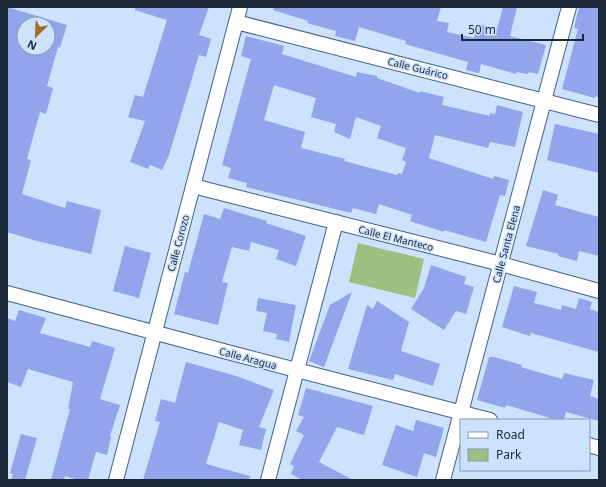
<svg xmlns="http://www.w3.org/2000/svg" width="606" height="487" viewBox="0 0 606 487" font-family="'Noto Sans',sans-serif">
<style>
.green{fill:#9bc080}
.building{fill:#92a4eb;fill-rule:evenodd}
.lines{fill:none;stroke-linecap:round;stroke-linejoin:round}
.minor-casing{stroke:#416185;stroke-width:16}
.minor{stroke:#fff;stroke-width:14}
.labels{text-anchor:middle;stroke-width:3.5;stroke-linejoin:round;paint-order:stroke}
.street-label{font-size:10px;fill:#1a2737;stroke:#cde2fc}
</style>
<rect width="100%" height="100%" fill="#cde2fc"/>
<path class="green" d="M358,243l66,16 -9,39 -66,-16z"/>
<g class="building">
<path d="M7,7l60,18 -7,23 -2,-1 -11,39 6,2 -7,26 -6,-2 -13,47 4,1 -9,34 43,14 2,-7 34,9 -10,44 -54,-13 -30,-9zM24,24h24v24h-24z"/>
<path d="M135,7h74l-10,28 12,4 -5,18 -7,-2 -30,100 -7,15 -12,-5 -2,4 -18,-7 15,-41 -17,-4 7,-22 8,2 24,-77 -32,-10z"/>
<path d="M274,7h167l-4,14 12,2 -2,9 27,6 4,-14 19,5 6,-22h14l-7,29 36,9 -8,29 -9,-2 -1,2 -11,-2 -1,2 -35,-10 -2,9 -13,-3 2,-8 -63,-18 1,-3 -47,-14 -4,14 -20,-5 1,-5 -29,-8 1,-2 -35,-11z"/>
<path d="M579,7h20v90l-4,-1v2l-33,-9 16,-60 -4,-1z"/>
<path d="M246,36l38,10 -2,8 74,23 1,-5 20,4v2l43,15v-2l24,6 -2,8 48,11v-3l5,1 2,-9 26,7 -8,35 -25,-5 -2,6 -53,-13 -6,23 64,21 1,-3 15,4 -4,16 -5,-1 -14,47 -42,-12v2l-34,-11 2,-6 -33,-11 -3,10 -23,-6 -2,5 -105,-26 1,-4 -19,-5 3,-10 -9,-3 29,-106 -10,-3zM274,85l42,13 -5,19 25,7 -2,8 16,7 6,-22 25,9 -4,12 29,10 -4,12 4,2 -4,12 -4,-1 -1,2 -53,-14 1,-2 -44,-11 4,-16 -41,-12z"/>
<path d="M555,124l44,10v39l-52,-13z"/>
<path d="M543,190l15,5 -3,10 44,12v39l-20,-5 -2,10 -19,-5 1,-2 -33,-8z"/>
<path d="M224,208l43,13 -1,2 40,13 -10,30 -20,-7 3,-9 -28,-8 -2,9 -17,-4 -10,35 6,1 -10,42 -44,-11 11,-42 3,1 16,-59 16,5z"/>
<path d="M125,246l26,7 -12,45 -26,-7z"/>
<path d="M431,265l35,12 -2,7 10,3 -8,27 -10,-3 -12,19 -33,-21 13,-21z"/>
<path d="M514,286l23,6 -3,11 27,7 1,-5 14,4 3,-11 13,4 -2,7 9,3v40l-68,-19 -1,3 -28,-9z"/>
<path d="M352,292l-28,75 -15,-6 21,-56z"/>
<path d="M258,298l38,7 -7,37 -13,-3 1,-5 -14,-3 4,-18 -11,-2z"/>
<path d="M377,301l32,21 -8,29 39,13 -7,22 -38,-12 -2,6 -45,-11 19,-64 6,4z"/>
<path d="M19,310l27,8 -6,15 50,14 2,-6 23,7 -15,51 20,6 -10,31 1,1 -4,18 -11,-3 -8,28h-10l-13,-4 -1,4h-13l19,-71h-2l5,-27 -45,-13 -7,18 -14,-5v-64l8,3z"/>
<path d="M489,357h5l28,8 -1,2 41,12 2,-6 30,7 -4,16 9,3v22l-33,-9 -2,8h-7l-51,-15 -1,3 -28,-8z"/>
<path d="M186,362l50,14 38,14 -15,37 7,2 -5,21 -22,-5 4,-15 -24,-8 -13,42 44,12 -1,4h-106l17,-58 -5,-1 6,-22 14,4z"/>
<path d="M306,388l67,18 -9,29 -27,-8 -18,35 34,18h-51l-11,-6 3,-8 -4,-2 14,-29 -8,-4 8,-14 -6,-2z"/>
<path d="M416,420l28,8 -8,29 -12,-4 -7,24 -35,-12 14,-40 17,6z"/>
<path d="M21,434l16,4 -12,42h-14l2,-6 -3,-1z"/>
</g>
<g class="lines">
<g class="minor-casing">
<g id="minor">
<path d="M236,22l363,93"/>
<path d="M193,186l308,78 98,27"/>
<path d="M7,293l224,60 259,67"/>
<path d="M589,445l10,3"/>
<path d="M116,480l124,-473"/>
<path d="M268,480l68,-258"/>
<path d="M443,480l126,-473"/>
</g>
</g>
<use href="#minor" class="minor"/>
</g>
<g class="labels">
<g class="street-label">
<text transform="translate(418 68) rotate(14)" y="4">Calle Guárico</text>
<text transform="translate(396 238) rotate(14)" y="4">Calle El Manteco</text>
<text transform="translate(178 243) rotate(-75)" y="4">Calle Corozo</text>
<text transform="translate(506 244) rotate(-75)" y="4">Calle Santa Elena</text>
<text transform="translate(248 358) rotate(15)" y="4">Calle Aragua</text>
</g>
</g>
<rect width="606" height="487" fill="none" stroke="#1a2737" stroke-width="16"/>
<rect x="460" y="419" width="130" height="52" fill="#cde2fc" stroke="#8597ad"/>
<rect x="468" y="432" width="20" height="6" fill="#ffffff" stroke="#8597ad"/>
<text x="496" y="439" font-size="12" fill="#1a2737">Road</text>
<rect x="468" y="449" width="20" height="12" fill="#9bc080" stroke="#8597ad"/>
<text x="496" y="459" font-size="12" fill="#1a2737">Park</text>
<g transform="translate(36 36) rotate(204)"><circle r="19" fill="#cde2fc" stroke="#8597ad"/>
<path d="M0-3L7 15L0 10L-7 15Z" fill="#a06e23"/>
<text y="-6" font-size="11" font-weight="bold" text-anchor="middle" fill="#1a2737">N</text>
</g>
<path d="M462 34v6h121v-6" fill="none" stroke="#1a2737" stroke-width="2"/>
<text x="468" y="34" font-size="12" fill="#1a2737" stroke="#cde2fc" stroke-width="3" paint-order="stroke">50 m</text>
</svg>
